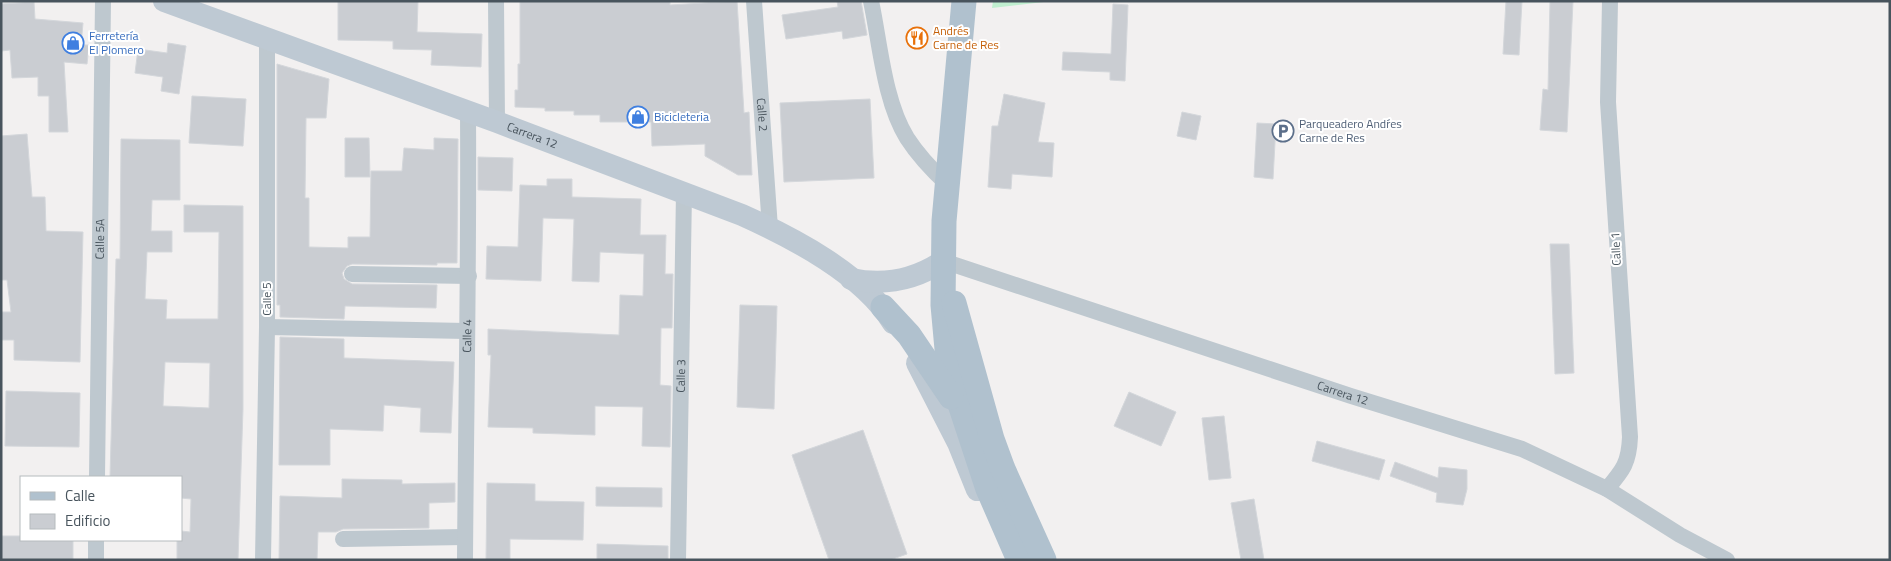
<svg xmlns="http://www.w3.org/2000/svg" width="1891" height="561" viewBox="0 0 1891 561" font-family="'Titillium Web',sans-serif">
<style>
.green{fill:#c0efd0}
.building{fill:#cacdd2;stroke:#d4d7db;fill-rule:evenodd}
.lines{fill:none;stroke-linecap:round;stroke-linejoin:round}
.minor{stroke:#bec8cf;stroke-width:16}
.secondary{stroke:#bec9d3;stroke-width:22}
.primary{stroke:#b0c1ce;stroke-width:25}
.labels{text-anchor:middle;stroke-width:4;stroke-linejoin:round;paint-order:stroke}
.food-label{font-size:12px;fill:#c56008;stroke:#fff;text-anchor:start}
.shop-label{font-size:12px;fill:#366cbe;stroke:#fff;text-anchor:start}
.street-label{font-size:12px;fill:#48545d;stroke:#fff}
.service-label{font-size:12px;fill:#4e5e75;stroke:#fff;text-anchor:start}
</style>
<rect width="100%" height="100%" fill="#f2f0f0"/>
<path class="green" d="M993,1h59l-60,7z"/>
<g class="building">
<path d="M338,1h80l-1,31 65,2 -1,33 -50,-2 1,-15 -39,-1v-8l-55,-1z"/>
<path d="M520,1h150v4l67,-4 7,112 5,-1 3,63h-14l-33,-19v-12l-53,2 -1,-24h-51v-7h-26v-4h-29v-3l-30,-1v-17h3v-26h2z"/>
<path d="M837,1h24l6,34 -24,4 -1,-8 -56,8 -4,-24 56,-8z"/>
<path d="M1506,1h16l-3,54 -16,-1z"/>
<path d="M1550,1h23l-6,131 -27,-2 3,-41 5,1z"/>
<path d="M34,2l1,17 48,4 -2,22h8l-2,19 -23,-2 4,70h-19v-36h-11v-19l-26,1 -2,-28 -9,1v-47z"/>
<path d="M1113,4l15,1 -3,76 -15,-1v-8l-48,-2 1,-18 48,2z"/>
<path d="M168,43l18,3 -7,48 -18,-3 2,-14 -28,-4 3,-24 29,4z"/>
<path d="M277,64l52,15 -3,39h-20l-1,80h4v49l39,1v-11h22l1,-66h31l2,-23 30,2v-12l24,1 -1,124h-20v2l-85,-1 -5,2 -5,7 2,6 8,5 85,1 -1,23 -91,-2 -1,13 -64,-2v-12h-3z"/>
<path d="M1004,94l41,9 -7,39 16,1 -2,34 -40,-3 -1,15 -23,-2 4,-61h6z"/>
<path d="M192,96l54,3 -3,47 -54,-3z"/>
<path d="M870,99l4,79 -90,4 -4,-79z"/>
<path d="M1182,112l19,4 -5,24 -19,-4z"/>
<path d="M1257,123l19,1 -3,55 -19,-2z"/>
<path d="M27,134l5,63h13l1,34 37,1 -3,130 -66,-2v-20h-13v-28h10l-4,-32h-6v-144z"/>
<path d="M345,138h24l1,39h-25z"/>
<path d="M121,139l59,1v60h-28l-1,31h21v21h-25l-2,47 22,1 -1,19h52l1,-87h-35v-27l59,1v203l-5,151h-61v-20h4v-9l9,1 1,-33 -10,-1v-21h-71l6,-218h4zM165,362l45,1 -1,45 -46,-2z"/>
<path d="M478,157l35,1 -1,33 -34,-1z"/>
<path d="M547,179h25v18l69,2 -1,36h26l-1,39h8l-1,54h-11l-1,57 11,1 -1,61 -28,-1 1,-39 -48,-1v29l-62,-2v-5l-45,-1 3,-72h-3v-26l131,6 1,-40 23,1 1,-42 -44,-2 -1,30 -27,-1 2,-62 -31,-1 -2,63 -55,-2 1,-33 31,1 2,-62 27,1z"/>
<path d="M1550,244h19l5,129 -19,1z"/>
<path d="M740,305l37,1 -3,103 -37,-2z"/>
<path d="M280,337l64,2v19l110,4 -3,71 -31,-1 1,-24 -37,-3 -1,26 -53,-2v36h-51z"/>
<path d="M6,391l74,2 -1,54 -74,-1z"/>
<path d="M1129,392l47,20 -15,34 -47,-20z"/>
<path d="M1224,416l7,62 -22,2 -7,-62z"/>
<path d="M863,430l44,124 -17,6h-61l-37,-105z"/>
<path d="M1317,441l68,19 -6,20 -67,-19z"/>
<path d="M1395,462l43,16 1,-11 28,3v19l-4,16 -27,-3 1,-9 -47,-17z"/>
<path d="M342,479l60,1v4l53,-1v19l-26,1v25l-86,1 -7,3h-18l-1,28h-38l1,-64 62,2z"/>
<path d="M487,483l48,1v17l49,1 -1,38 -73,-1v21h-24z"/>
<path d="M596,487l66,1v19l-66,-1z"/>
<path d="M1254,499l10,61h-23l-10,-57z"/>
<path d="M1,536h20v4h52v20h-72z"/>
<path d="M597,544l71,2v14h-71z"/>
</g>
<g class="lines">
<g class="minor">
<path d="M496,1l1,121"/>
<path id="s1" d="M754,1l16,227"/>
<path d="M871,1c9,42 13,100 36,137 11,17 25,32 40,46"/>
<path id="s2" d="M943,261l408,135 171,53 85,40 73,46 47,25"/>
<path d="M352,274l117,2"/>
<path d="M267,327l199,4"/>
<path id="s3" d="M97,477l6,-476"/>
<path d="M1607,489c16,-19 22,-26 23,-52l-22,-335 2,-101"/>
<path d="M343,539l122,-2"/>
<path d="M96,560v-20"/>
<path d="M263,560l4,-233v-289"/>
<path id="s4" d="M465,560c1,-150 4,-299 3,-448"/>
<path id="s5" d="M678,560l6,-368"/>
</g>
<g class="secondary">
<path id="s6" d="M164,1l333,121 245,93c51,23 121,59 151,108"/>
<path d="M851,279c34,7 64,1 92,-18"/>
<path d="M917,363l41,80 19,47"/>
</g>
<g class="primary">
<path d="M964,1l-20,220 -1,84 4,44 9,43 32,97 31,71"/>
<path d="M954,303l38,136 11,30 41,91"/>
<path d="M883,307l26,28 42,62"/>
</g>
</g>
<defs>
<g id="restaurant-ring" transform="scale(1.125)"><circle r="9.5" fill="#fff" stroke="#e8710a" stroke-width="1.5"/><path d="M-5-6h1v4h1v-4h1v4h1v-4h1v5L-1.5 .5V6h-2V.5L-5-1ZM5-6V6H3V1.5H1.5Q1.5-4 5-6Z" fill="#e8710a"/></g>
<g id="shop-ring" transform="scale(1.125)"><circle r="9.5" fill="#fff" stroke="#3f7fe0" stroke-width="1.5"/><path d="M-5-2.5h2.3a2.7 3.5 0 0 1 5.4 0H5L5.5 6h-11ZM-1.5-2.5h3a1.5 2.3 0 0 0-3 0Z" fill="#3f7fe0"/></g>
<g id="parking-ring" transform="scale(1.125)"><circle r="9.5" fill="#fff" stroke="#5c6f8a" stroke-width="1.5"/><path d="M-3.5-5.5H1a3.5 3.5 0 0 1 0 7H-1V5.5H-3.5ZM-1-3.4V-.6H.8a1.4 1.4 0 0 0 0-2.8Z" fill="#5c6f8a"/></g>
</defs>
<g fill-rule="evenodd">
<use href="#restaurant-ring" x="917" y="38"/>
<use href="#shop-ring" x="73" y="43"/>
<use href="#shop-ring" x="638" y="117"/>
<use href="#parking-ring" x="1283" y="131"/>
</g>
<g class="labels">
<g class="food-label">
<text x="933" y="35">Andrés<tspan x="933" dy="14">Carne de Res</tspan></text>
</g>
<g class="shop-label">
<text x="89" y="40">Ferretería<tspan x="89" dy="14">El Plomero</tspan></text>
<text x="654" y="121">Bicicleteria</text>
</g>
<g class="street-label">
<text dy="4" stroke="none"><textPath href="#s1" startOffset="114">Calle 2</textPath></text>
<text dy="4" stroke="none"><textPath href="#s6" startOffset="392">Carrera 12</textPath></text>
<text dy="4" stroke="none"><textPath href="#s3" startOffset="238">Calle 5A</textPath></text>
<text transform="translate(1616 249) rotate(-93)" y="4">Calle 1</text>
<text transform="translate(267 299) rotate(-90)" y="4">Calle 5</text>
<text dy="4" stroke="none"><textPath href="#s4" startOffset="224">Calle 4</textPath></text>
<text dy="4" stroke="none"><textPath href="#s5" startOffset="184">Calle 3</textPath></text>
<text dy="4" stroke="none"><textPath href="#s2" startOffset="421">Carrera 12</textPath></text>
</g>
<g class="service-label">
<text x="1299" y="128">Parqueadero Andŕes<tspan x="1299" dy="14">Carne de Res</tspan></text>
</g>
</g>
<rect width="1891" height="561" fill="none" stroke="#48545d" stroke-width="5"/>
<rect x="20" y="476" width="162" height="65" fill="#ffffff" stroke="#b6bbbe"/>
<rect x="30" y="492" width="25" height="8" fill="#b0c1ce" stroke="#b6bbbe"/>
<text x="65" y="501" font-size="15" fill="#48545d">Calle</text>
<rect x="30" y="514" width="25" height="15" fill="#cacdd2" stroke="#b6bbbe"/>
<text x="65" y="526" font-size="15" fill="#48545d">Edificio</text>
</svg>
